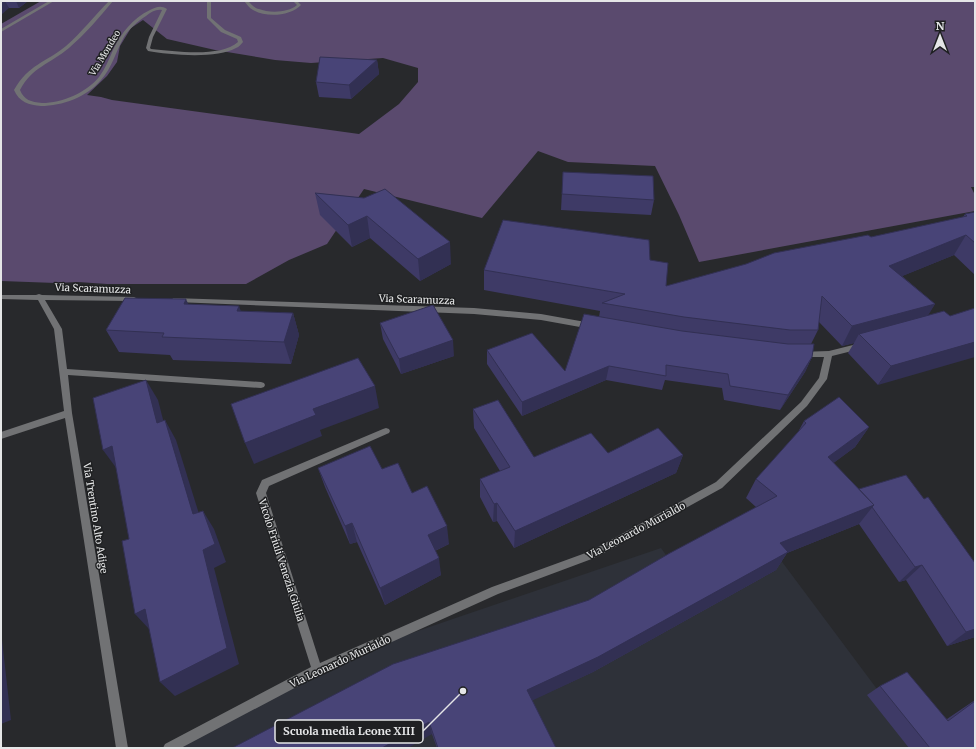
<svg xmlns="http://www.w3.org/2000/svg" width="976" height="749" viewBox="0 0 976 749" font-family="Merriweather,serif">
<style>
.built{fill:#2e3139}
.green{fill:#5a4a6e;fill-rule:evenodd}
.lines{fill:none;stroke-linecap:round;stroke-linejoin:round}
.street{fill:#717274;fill-rule:evenodd}
.wall{fill:#3e3a66}
.shaded-wall{fill:#323053}
.building{fill:#484477;stroke:#323053}
.labels{text-anchor:middle;stroke-width:3;stroke-linejoin:round;paint-order:stroke}
.far-street-label{font-size:9px;fill:#e5e6e7;stroke:#1f2022}
.street-label{font-size:10px;fill:#e5e6e7;stroke:#1f2022}
.leader{fill:none;stroke:#e5e6e7;stroke-width:1.5}
.callout-dot{fill:#e5e6e7;stroke:#1f2022;stroke-width:1.5}
.callout{fill:#1f2022;stroke:#e5e6e7;stroke-width:1.5}
.callout-label{font-size:11px;text-anchor:middle;font-weight:bold;fill:#e5e6e7}
</style>
<rect width="100%" height="100%" fill="#28292c"/>
<path class="built" d="M768,543l153,205h-752l193,-98 299,-102 27,38z"/>
<path class="green" d="M41,1h934v186h-4l4,8v16l-276,51 -20,-47 -24,-49 -87,-4 -30,-11 -56,67 -118,-29 -37,55 -38,16 -43,24h-139l-29,-2 -22,1 -55,-2v-257zM143,20l24,19 48,11 60,10 36,3 72,-5 35,10v14l-19,22 -40,30 -247,-34 -11,-3 -14,-2 20,-19 10,-14 3,-16 11,-18z"/>
<g class="lines">
<g class="street">
<path d="M49,1h5l-53,31v-3z"/>
<path d="M109,1h4c-14,17 -28,33 -44,47 -19,16 -37,19 -49,42 4,10 11,12 22,13 20,0 44,-10 57,-26 6,-8 10,-18 14,-27 8,-17 20,-32 37,-40 6,-3 11,-5 17,-1l-14,28 -3,11 1,1c24,2 69,9 87,-7l-1,-3 -16,-7 -14,-14v-17h4v17l14,12 16,7 2,5c-2,2 -4,5 -7,6 -18,11 -67,7 -88,3l-2,-3 3,-11 13,-27c-6,-1 -11,2 -16,6 -8,5 -17,13 -22,21 -8,14 -12,31 -23,43 -14,17 -39,26 -60,26 -12,-1 -22,-4 -27,-16 15,-26 31,-27 52,-44 16,-14 28,-30 43,-45z"/>
<path d="M244,1h4c3,3 6,7 11,8 10,4 29,4 38,-4l-4,-4h4l4,4c-10,11 -35,13 -48,5 -4,-2 -6,-6 -9,-9z"/>
<path d="M39,294l3,1 92,2 4,2 -4,2 -89,-1 17,29 5,40 194,13 3,1 1,2 -1,2 -3,1 -193,-13 4,38 56,335h-12l-51,-330 -64,21v-7l63,-21 -10,-82 -16,-29 -37,-1v-4h35z"/>
<path d="M173,298l301,10 67,6 50,9 4,3 -4,3 -50,-9 -67,-6 -298,-12h-3l-1,-2z"/>
<path d="M861,343l4,3 -1,2 -32,8 -5,23 -20,27 -85,82 -125,69 -99,37 -177,80 -140,74h-18l2,-4 146,-77 -55,-174 6,-13 121,-51 3,-1 3,1 1,2 -1,2 -120,53 -3,7 54,170 172,-76 99,-36 125,-69 85,-80 18,-24 5,-21h-22l-4,-3 1,-2 30,-1z"/>
</g>
</g>
<g class="wall">
<path d="M1,1h27l-9,7h-10z"/>
<path d="M377,60l2,14 -28,25 -32,-2 -3,-15z"/>
<path d="M563,172l91,28 -3,15 -90,-5z"/>
<path d="M315,193l49,5 87,66 -31,17 -50,-43 -18,9 -32,-32z"/>
<path d="M975,212v63l-21,-20 -52,21 33,28 -57,81 -30,-32 6,-10 -12,3 -23,-24 -1,8 -7,14 1,13 -7,15 -25,38 -56,-10 -2,-12 -57,-8 -3,10 -56,-10 -84,36 -35,-52v-14l78,21 34,-54 1,-6 -116,-21v-20l166,-10 16,26 205,-49 92,-20 2,-3z"/>
<path d="M188,304l52,7 53,2 6,22 -8,29 -118,-4 -3,-5 -51,-3 -13,-22z"/>
<path d="M380,323l74,33 -53,18 -18,-35z"/>
<path d="M473,409l61,48 74,-4 75,2 -7,18 -162,75 -17,-27 -4,1 -13,-25v-18l20,-8 -26,-43z"/>
<path d="M804,421l65,6 -14,20 -22,16 25,26 66,10 51,64v74l-28,9 -41,-66 -7,2 -40,-58 -72,29 -11,17 -183,102 -61,28 24,48h-119l-5,-14 -200,14 357,-148 167,-93 -10,-9 10,-19 41,-45z"/>
<path d="M318,468l64,1 30,24 37,51 -14,7 6,24 -56,30 -28,-63 -7,2 -25,-57z"/>
<path d="M880,686l67,33 28,-19v48h-66l-42,-53z"/>
</g>
<g class="shaded-wall">
<path d="M1,1h4l4,7 -8,7z"/>
<path d="M16,1h12l-9,7z"/>
<path d="M377,60l2,14 -28,25 -2,-14z"/>
<path d="M367,216l3,22 -18,9 -4,-22z"/>
<path d="M966,235l-12,20 -76,31 11,-20z"/>
<path d="M450,242l1,22 -31,17 -2,-22z"/>
<path d="M186,299l10,22 -12,-17z"/>
<path d="M935,304l-12,20 -64,10 -5,9 -12,3 10,-20z"/>
<path d="M239,306l8,22 -10,-17z"/>
<path d="M293,313l6,22 -8,29 -7,-22z"/>
<path d="M453,340l1,16 -53,18 -2,-15z"/>
<path d="M975,342v15l-97,28 13,-19z"/>
<path d="M812,357l-7,15 -25,38 8,-15z"/>
<path d="M609,366l-3,14 -84,36v-14z"/>
<path d="M146,380l12,20 11,43 -12,-20z"/>
<path d="M375,386l4,22 -59,22 2,6 -68,28 -9,-21 68,-34z"/>
<path d="M165,420l11,20 29,93 -12,-19z"/>
<path d="M869,427l-14,20 -40,30 13,-20z"/>
<path d="M112,446l5,23 -14,-19z"/>
<path d="M683,455l-7,18 -162,75 1,-17z"/>
<path d="M497,503v18l-4,1 1,-18z"/>
<path d="M874,505l-15,19 -72,29 -11,17 -183,102 -68,32 2,-14 253,-147z"/>
<path d="M203,511l11,18 12,33 -12,6 25,96 -64,32 -15,-14z"/>
<path d="M352,523l5,19 -7,2 -5,-18z"/>
<path d="M447,526l2,18 -19,9 -2,-18z"/>
<path d="M439,558l2,17 -56,30 -5,-17z"/>
<path d="M922,565l-16,15 -7,2 16,-15z"/>
<path d="M145,609l5,21 -15,-16z"/>
<path d="M975,629v8l-28,9 19,-14z"/>
<path d="M1,639l1,1 9,80 -10,4z"/>
<path d="M429,722l3,12 -24,14h-26z"/>
</g>
<g class="building">
<path d="M320,57l57,3 -28,25 -33,-3z"/>
<path d="M563,172l90,4 1,24 -92,-6z"/>
<path d="M385,189l65,53 -32,17 -51,-43 -19,9 -33,-32 49,5z"/>
<path d="M975,212v31l-9,-8 -77,31 46,38 -83,22 -30,-30 -4,34h-28l-106,-13 -82,-14 23,-9 -141,-24 19,-50 146,20 1,20 18,3 -2,23 80,-22 28,-11 94,-18 3,2 96,-21 -2,-2z"/>
<path d="M125,298l61,1 -2,5 55,2 -2,5 56,2 -9,29 -122,-5 2,-4 -58,-3z"/>
<path d="M433,305l20,35 -54,19 -19,-36z"/>
<path d="M975,308v34l-84,24 -32,-32 85,-23 6,5z"/>
<path d="M584,314l98,17 106,13h26l-2,13 -24,38 -58,-9 -2,-12 -62,-9v11l-57,-10 -87,36 -35,-52 45,-17 33,38z"/>
<path d="M358,358l17,28 -62,23 3,6 -71,28 -14,-39z"/>
<path d="M146,380l11,43 8,-3 28,94 10,-3 12,33 -12,6 24,98 -67,34 -15,-73 -10,5 -13,-73 7,-2 -17,-93 -9,4 -10,-52z"/>
<path d="M839,397l30,30 -41,30 46,48 -94,38 8,9 -190,105 -71,33 29,58h-118l-9,-26 -47,26h-150l161,-84 196,-64 81,-47 107,-57 -21,-17 50,-56 -2,-2z"/>
<path d="M498,400l36,57 57,-24 17,20 50,-25 25,27 -168,76 -18,-28 -3,1 -14,-25 30,-12 -37,-58z"/>
<path d="M370,446l12,23 16,-6 14,30 15,-7 20,40 -19,9 11,23 -59,30 -28,-65 -7,3 -27,-58z"/>
<path d="M906,475l18,24 4,-2 47,66v66l-9,3 -44,-67 -7,2 -43,-60 2,-2 -15,-16z"/>
<path d="M907,672l41,49 27,-20v47h-45l-50,-62z"/>
</g>
<g class="labels">
<g class="far-street-label">
<text transform="translate(105 53) rotate(-59)" y="3">Via Mondeo</text>
</g>
<g class="street-label">
<text transform="translate(93 288) rotate(2)" y="4">Via Scaramuzza</text>
<text transform="translate(417 299) rotate(2)" y="4">Via Scaramuzza</text>
<text transform="translate(96 518) rotate(81)" y="4">Via Trentino Alto Adige</text>
<text transform="translate(636 530) rotate(-28)" y="4">Via Leonardo Murialdo</text>
<text transform="translate(282 560) rotate(72)" y="4">Vicolo Friuli Venezia Giulia</text>
<text transform="translate(340 661) rotate(-25)" y="4">Via Leonardo Murialdo</text>
</g>
</g>
<path class="leader" d="M463 691L423 731"/>
<circle class="callout-dot" cx="463" cy="691" r="4"/>
<rect class="callout" x="275" y="720" width="148" height="23" rx="4"/>
<g class="callout-label">
<text x="349" y="735">Scuola media Leone XIII</text>
</g>
<rect width="976" height="749" fill="none" stroke="#e5e6e7" stroke-width="4"/>
<g transform="translate(940 36)" stroke="#1f2022" stroke-width="3" paint-order="stroke">
<path d="M0-3L7 15L0 10L-7 15Z" fill="#e5e6e7"/>
<text y="-6" font-size="11" font-weight="bold" text-anchor="middle" fill="#e5e6e7">N</text>
</g>
</svg>
